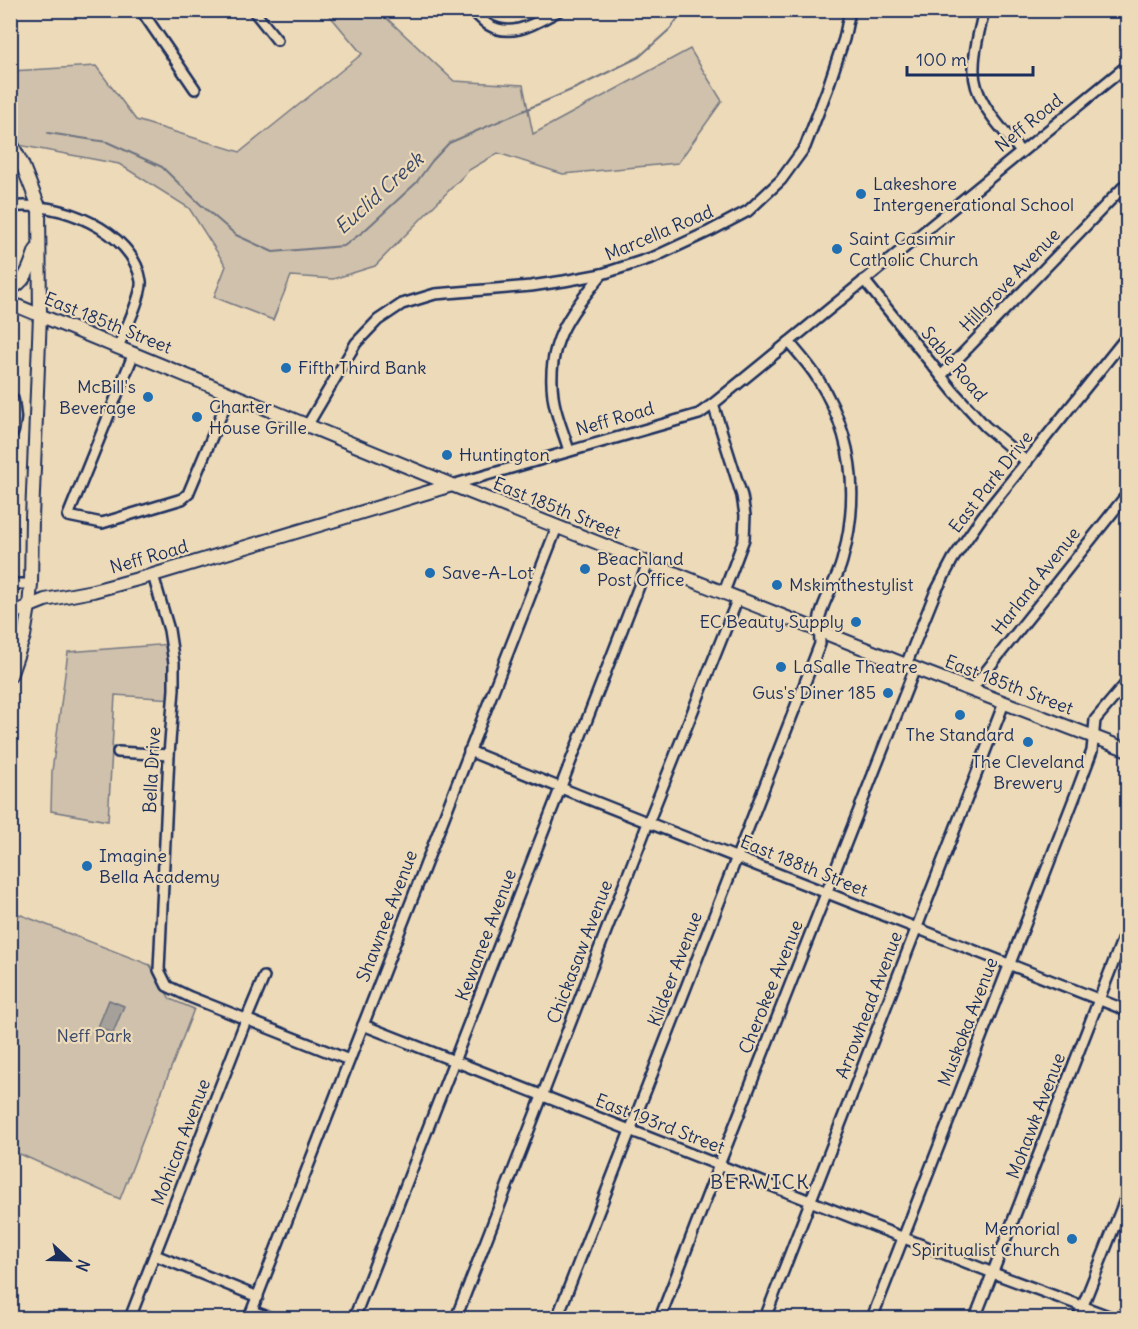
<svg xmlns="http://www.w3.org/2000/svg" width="1138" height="1329" viewBox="0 0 1138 1329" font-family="Delius,sans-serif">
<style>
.green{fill:#cfc1ab;stroke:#757884;stroke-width:1.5}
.water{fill:#a5a099;stroke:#6e7381;stroke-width:1.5}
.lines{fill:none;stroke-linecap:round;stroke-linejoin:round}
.stream{stroke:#6e7381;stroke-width:2}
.minor-casing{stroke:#1b2f5e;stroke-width:14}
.tertiary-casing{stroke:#1b2f5e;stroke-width:16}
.motorway-casing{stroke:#1b2f5e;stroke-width:21}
.minor{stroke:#eddab8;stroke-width:9}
.tertiary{stroke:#eddab8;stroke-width:12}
.motorway{stroke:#eddab8;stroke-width:16}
.poi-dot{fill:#1f6fb2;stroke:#eddab8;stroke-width:2}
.labels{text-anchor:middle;stroke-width:4.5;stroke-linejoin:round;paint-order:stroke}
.street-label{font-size:18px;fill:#1b2f5e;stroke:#eddab8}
.poi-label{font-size:18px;fill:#1b2f5e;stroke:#eddab8;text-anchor:start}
.park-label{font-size:18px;fill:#36456a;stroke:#eddab8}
.water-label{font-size:20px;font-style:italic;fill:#37466a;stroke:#eddab8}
.neighbourhood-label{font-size:20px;letter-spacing:1.5px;fill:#1b2f5e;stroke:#eddab8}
</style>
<rect width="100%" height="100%" fill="#eddab8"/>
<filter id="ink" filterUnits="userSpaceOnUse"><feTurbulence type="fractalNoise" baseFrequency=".0167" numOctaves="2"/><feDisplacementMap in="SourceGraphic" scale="12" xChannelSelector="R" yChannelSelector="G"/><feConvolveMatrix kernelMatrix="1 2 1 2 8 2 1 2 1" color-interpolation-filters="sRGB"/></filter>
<g filter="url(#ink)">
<g class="green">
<path d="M326,11h53l75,70 69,4 10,49 157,-85 32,52 -44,62 -115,11 -65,-21 -29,17 -94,96 -42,13 -42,-3 -18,44 -59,-23 12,-31 -37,-58 -70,-44 -106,-20 4,10 -6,2v-85l85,-5 40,54 104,32 122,-98z"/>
<path d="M171,644l2,55 -58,-4 -7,126 -57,-10 1,-40 16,-119z"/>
<path d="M11,911l139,54 20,34 24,10 -74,190 -100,-45 -9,1z"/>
</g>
<path class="water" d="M109,1000l15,6 -11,27 -15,-6z"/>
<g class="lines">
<path class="stream" d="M48,133l59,9 55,25 38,37 36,31 37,17 71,-6 20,-15 52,-48 16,-22 17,-18 129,-56 61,-30 31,-28 14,-19"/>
<g class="minor-casing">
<g id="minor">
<path d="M141,10l54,79"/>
<path d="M253,10l24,30"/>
<path d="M472,10c5,5 10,10 15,14 25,16 50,-2 73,-14"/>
<path d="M984,10c-4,19 -10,38 -10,57 -2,33 27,60 47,85"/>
<path d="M10,207c47,-7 123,23 131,74 2,13 -17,52 -23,66"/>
<path d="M864,280l90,112 31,34 42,36"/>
<path d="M134,353l-66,163 34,7 80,-24 6,-5 42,-100"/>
<path d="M941,376l187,-194"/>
<path d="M713,404l29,92 3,19 -1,24 -20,53"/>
<path d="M307,426l49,-83 22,-23 24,-16 33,-10 96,-8 33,-5 38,-7 52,-17 56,-26 38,-20 33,-31 24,-33 22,-57 17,-51 6,-29"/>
<path d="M569,451c-5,-18 -14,-37 -16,-55 -7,-54 17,-82 49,-122"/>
<path d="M452,485l247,-71 14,-10 76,-62 339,-277"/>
<path d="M153,575l16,55 5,33v26l-5,66 -10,215 8,16 23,11 159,63"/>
<path d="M10,584h21"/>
<path d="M906,665l29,-72 18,-34 29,-42 146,-182"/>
<path d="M971,690l157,-197"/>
<path d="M469,751c219,89 439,173 659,260"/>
<path d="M118,752l51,3"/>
<path d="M363,1025l630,248 121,45"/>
<path d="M155,1255l103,42"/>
<path d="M252,1311l19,7"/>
<path d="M130,1318l116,-298 18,-43"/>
<path d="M249,1318l308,-791"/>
<path d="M354,1318l294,-755"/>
<path d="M456,1318l192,-495 90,-225"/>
<path d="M557,1318l263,-674c0,-9 -2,-19 0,-28 5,-19 17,-36 22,-55 18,-64 11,-126 -24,-182 -8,-13 -19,-25 -29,-37"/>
<path d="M660,1318l59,-153 196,-497"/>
<path d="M765,1318l239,-615"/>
<path d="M872,1318l205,-527 15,-40 3,-31 33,-39"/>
<path d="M975,1318l153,-393"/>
<path d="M1078,1318l50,-126"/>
</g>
</g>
<g class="tertiary-casing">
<g id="tertiary">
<path d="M10,141l12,23 17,43 1,108 -8,203 -1,66 -2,22 -5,30 -14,40"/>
<path d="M10,289c17,-7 20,-24 26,-39"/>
<path d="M10,303l442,182 454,180 222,85"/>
<path d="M10,614l35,-14 48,-9 60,-16 299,-90"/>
</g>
</g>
<g class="motorway-casing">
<path id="motorway" d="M10,401l2,17 -2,13"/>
</g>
<use href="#minor" class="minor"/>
<use href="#tertiary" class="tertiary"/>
<use href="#motorway" class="motorway"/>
</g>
</g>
<g class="poi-dot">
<circle cx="861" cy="194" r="6"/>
<circle cx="837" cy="249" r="6"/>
<circle cx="286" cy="368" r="6"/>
<circle cx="148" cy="397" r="6"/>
<circle cx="197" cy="417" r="6"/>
<circle cx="447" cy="455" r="6"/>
<circle cx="585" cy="569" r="6"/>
<circle cx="430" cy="573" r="6"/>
<circle cx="777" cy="585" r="6"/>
<circle cx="856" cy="622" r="6"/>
<circle cx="781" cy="667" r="6"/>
<circle cx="888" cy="693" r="6"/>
<circle cx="960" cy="715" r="6"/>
<circle cx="1028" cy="742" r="6"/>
<circle cx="87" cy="866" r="6"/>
<circle cx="1072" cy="1239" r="6"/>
</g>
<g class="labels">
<g class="street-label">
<text transform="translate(1029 123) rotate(-39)" y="6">Neff Road</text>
<text transform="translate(659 233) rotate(-23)" y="6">Marcella Road</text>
<text transform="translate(1010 280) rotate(-46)" y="6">Hillgrove Avenue</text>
<text transform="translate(108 323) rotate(22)" y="6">East 185th Street</text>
<text transform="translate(954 364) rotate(50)" y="6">Sable Road</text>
<text transform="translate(615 419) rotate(-16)" y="6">Neff Road</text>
<text transform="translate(991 482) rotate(-52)" y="6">East Park Drive</text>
<text transform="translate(557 508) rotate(22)" y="6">East 185th Street</text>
<text transform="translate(149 557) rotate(-16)" y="6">Neff Road</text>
<text transform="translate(1036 581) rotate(-52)" y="6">Harland Avenue</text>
<text transform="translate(1009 685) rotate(21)" y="6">East 185th Street</text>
<text transform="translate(152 770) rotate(-87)" y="6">Bella Drive</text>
<text transform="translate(804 866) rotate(22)" y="6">East 188th Street</text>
<text transform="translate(387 916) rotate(-69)" y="6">Shawnee Avenue</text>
<text transform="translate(486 935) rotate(-69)" y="6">Kewanee Avenue</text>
<text transform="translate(580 952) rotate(-69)" y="6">Chickasaw Avenue</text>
<text transform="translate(675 969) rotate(-69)" y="6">Kildeer Avenue</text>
<text transform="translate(771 987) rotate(-68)" y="6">Cherokee Avenue</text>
<text transform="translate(869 1005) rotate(-69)" y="6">Arrowhead Avenue</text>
<text transform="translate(968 1022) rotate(-69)" y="6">Muskoka Avenue</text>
<text transform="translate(1036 1116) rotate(-69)" y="6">Mohawk Avenue</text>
<text transform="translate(660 1124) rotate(21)" y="6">East 193rd Street</text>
<text transform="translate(181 1142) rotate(-69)" y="6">Mohican Avenue</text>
</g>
<g class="poi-label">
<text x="873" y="190">Lakeshore<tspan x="873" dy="21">Intergenerational School</tspan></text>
<text x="849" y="245">Saint Casimir<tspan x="849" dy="21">Catholic Church</tspan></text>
<text x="298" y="374">Fifth Third Bank</text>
<text x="136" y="393" text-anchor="end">McBill's<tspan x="136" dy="21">Beverage</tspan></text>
<text x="209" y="413">Charter<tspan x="209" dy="21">House Grille</tspan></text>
<text x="459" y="461">Huntington</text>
<text x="597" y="565">Beachland<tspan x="597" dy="21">Post Office</tspan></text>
<text x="442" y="579">Save-A-Lot</text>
<text x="789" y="591">Mskimthestylist</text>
<text x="844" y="628" text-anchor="end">EC Beauty Supply</text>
<text x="793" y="673">LaSalle Theatre</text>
<text x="876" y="699" text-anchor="end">Gus's Diner 185</text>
<text x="960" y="741" text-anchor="middle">The Standard</text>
<text x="1028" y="768" text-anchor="middle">The Cleveland<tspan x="1028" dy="21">Brewery</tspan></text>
<text x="99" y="862">Imagine<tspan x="99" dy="21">Bella Academy</tspan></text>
<text x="1060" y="1235" text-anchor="end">Memorial<tspan x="1060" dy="21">Spiritualist Church</tspan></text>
</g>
<g class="park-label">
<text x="94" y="1042">Neff Park</text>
</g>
<g class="water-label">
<text transform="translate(379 193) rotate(-42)" y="7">Euclid Creek</text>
</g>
<g class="neighbourhood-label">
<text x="760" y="1189">BERWICK</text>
</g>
</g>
<rect width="1138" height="1329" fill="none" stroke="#eddab8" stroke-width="36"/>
<rect x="18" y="18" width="1102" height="1293" fill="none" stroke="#1b2f5e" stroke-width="2" filter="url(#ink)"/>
<g transform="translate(69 1260) rotate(112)" stroke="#eddab8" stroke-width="4.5" paint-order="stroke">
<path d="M0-4.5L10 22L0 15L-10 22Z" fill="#1b2f5e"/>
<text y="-9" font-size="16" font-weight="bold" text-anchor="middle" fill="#1b2f5e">N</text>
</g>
<path d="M907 66v9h126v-9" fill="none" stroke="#1b2f5e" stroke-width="3"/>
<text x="916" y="66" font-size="18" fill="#1b2f5e" stroke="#eddab8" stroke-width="4.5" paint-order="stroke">100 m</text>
</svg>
